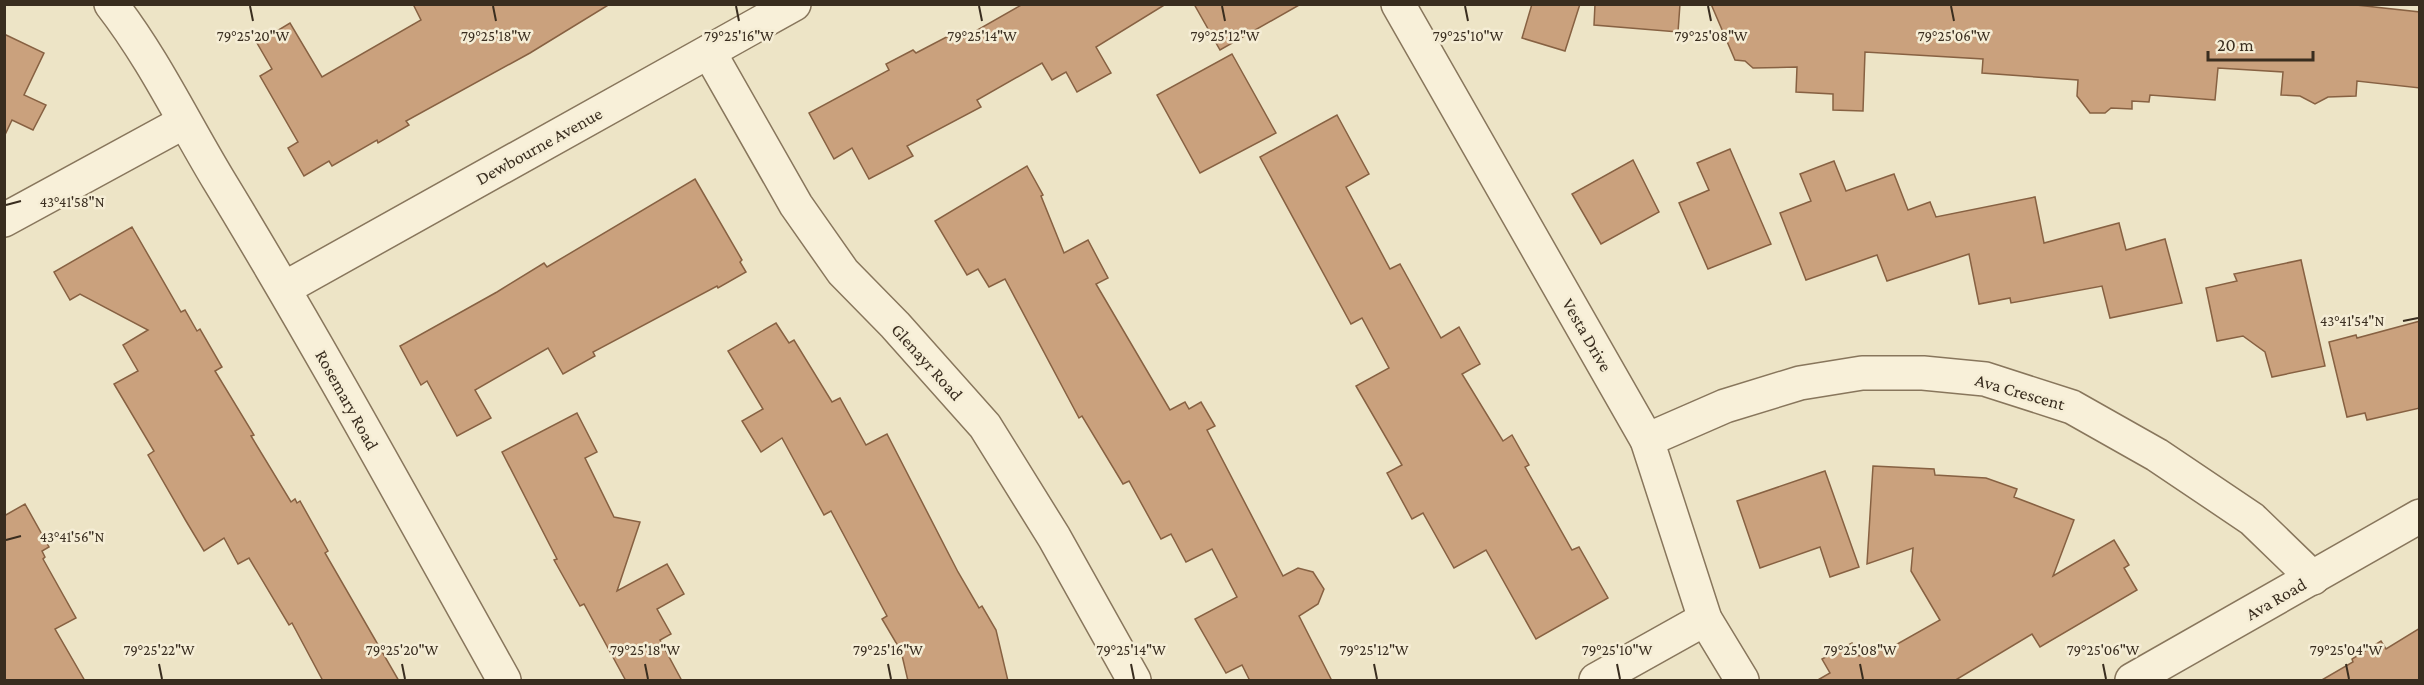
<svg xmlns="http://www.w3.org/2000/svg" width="2424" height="685" viewBox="0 0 2424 685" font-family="'Crimson Pro',serif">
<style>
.building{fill:#caa17d;stroke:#876142;stroke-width:1.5}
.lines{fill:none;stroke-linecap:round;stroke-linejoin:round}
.minor-casing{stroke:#88765c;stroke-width:36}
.minor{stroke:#f8f0d9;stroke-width:33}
.ticks{fill:none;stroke:#392d1f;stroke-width:2}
.labels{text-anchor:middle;stroke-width:5;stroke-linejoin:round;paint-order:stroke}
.street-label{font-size:18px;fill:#392d1f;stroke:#f5edd5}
.ticks-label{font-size:15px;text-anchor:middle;fill:#392d1f;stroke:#f5edd5;stroke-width:5;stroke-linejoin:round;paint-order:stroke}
</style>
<rect width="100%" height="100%" fill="#ede4c6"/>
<g class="building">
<path d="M413,4h197l-80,49 -124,68 3,4 -31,18 -1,-3 -45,26 -3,-5 -25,15 -16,-28 10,-6 -38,-66 12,-7 -15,-26 33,-20 32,54 99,-57z"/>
<path d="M1023,4h143l-70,43 15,26 -34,19 -11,-20 -14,8 -10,-17 -65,37 4,7 -74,39 6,10 -44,23 -17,-31 -18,11 -25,-46 80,-43 -3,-6 27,-14 3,3 40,-21 4,8z"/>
<path d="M1194,4h107l-81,46z"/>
<path d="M1532,4h48l-15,47 -43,-13z"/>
<path d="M1595,4h85l-2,28 -84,-7z"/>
<path d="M1711,4h636l73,8v76l-63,-7 -1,15 -28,1 -13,7 -15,-8 -19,-1 2,-23 -65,-4 -3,32 -65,-5 -1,7 -17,-1v8l-21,-1 -6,5h-15l-13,-17 1,-16 -96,-7 1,-14 -118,-7 -2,59 -30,-1v-16l-37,-2 1,-25 -44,1 -8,-7 -10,-1z"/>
<path d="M4,34l40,19 -20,42 22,10 -13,25 -21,-10 -8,17z"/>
<path d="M1232,54l44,79 -76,40 -43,-78z"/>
<path d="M1337,115l32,59 -23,13 44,82 10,-5 41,74 18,-11 21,37 -18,10 41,67 9,-6 17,30 -4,2 47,83 7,-3 29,51 -72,41 -50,-89 -32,18 -31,-55 -11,6 -25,-46 15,-8 -46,-79 33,-18 -27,-50 -11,6 -91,-167z"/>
<path d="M1730,149l41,95 -63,25 -29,-66 30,-13 -12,-27z"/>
<path d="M1633,160l26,52 -58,32 -29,-50z"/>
<path d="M1834,161l12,30 48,-17 14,36 22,-8 6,15 99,-20 9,46 75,-20 7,27 39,-11 17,64 -72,15 -8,-32 -91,17 -1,-5 -31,6 -10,-50 -82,27 -10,-26 -71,25 -26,-67 31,-12 -11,-27z"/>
<path d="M1027,166l16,29 -2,1 23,57 24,-13 20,38 -12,6 74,126 15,-8 4,7 12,-7 14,24 -8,4 76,146 15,-8 15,4 11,17 -6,15 -19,12 33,65h-82l-8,-16 -16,8 -31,-54 42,-22 -25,-48 -26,13 -15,-28 -10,5 -32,-58 -6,3 -41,-68 -3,2 -74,-139 -16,8 -11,-18 -11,6 -32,-54z"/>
<path d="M695,179l47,81 -2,2 6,10 -28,16 -1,-2 -124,66 2,4 -32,18 -15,-26 -73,42 16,28 -34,18 -30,-55 -6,4 -21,-39 97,-54 47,-29 3,4z"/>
<path d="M132,227l49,85 4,-2 12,21 3,-2 22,38 -7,4 39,64 -3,1 40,66 4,-3 2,4 3,-2 28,50 -3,2 74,128h-76l-31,-58 -3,2 -40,-67 -11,6 -14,-26 -20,13 -18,-30 -38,-66 6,-4 -40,-67 24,-13 -15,-26 25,-15 -68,-36 -10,6 -16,-28z"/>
<path d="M2301,260l24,106 -53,11 -7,-25 -22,-16 -26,5 -11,-53 31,-7 -3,-7z"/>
<path d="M2420,321v87l-53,12 -2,-7 -18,4 -18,-75 27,-7 1,3z"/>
<path d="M776,323l13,20 5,-3 38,62 8,-4 26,47 21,-11 71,138 21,36 3,-2 14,24 12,51h-100l-7,-30 -19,-32 5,-3 -56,-105 -7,4 -42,-77 -21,14 -19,-31 21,-12 -35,-58z"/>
<path d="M577,413l20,39 -12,6 29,59 26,5 -23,69 50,-27 17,30 -27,15 14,25 -11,6 22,41h-56l-42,-77 -4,2 -26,-46 3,-1 -55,-107z"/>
<path d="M1873,466l61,3 1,6 51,3 31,11 -3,8 60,23 -21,56 61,-36 15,25 -5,3 13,22 -97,57 -8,-13 -78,47h-138l14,-8 -8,-14 30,-16 7,13 22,-12 4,7 55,-31 -29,-49 2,-23 -46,16z"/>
<path d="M1825,471l34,96 -29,10 -10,-30 -60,21 -23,-67z"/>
<path d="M25,504l24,43 -7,4 3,6 -2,2 33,59 -21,11 30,52h-81v-165z"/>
<path d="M2420,628v53h-100l33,-19 -1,-3 29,-18 5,8z"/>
</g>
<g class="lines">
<g class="minor-casing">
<g id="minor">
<path d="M111,4c42,54 72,117 107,175 100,164 192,333 286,501"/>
<path d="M1398,4l249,436 58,179 37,61"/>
<path d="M709,52l87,153 47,67 52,53 90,101 69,111 80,143"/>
<path d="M4,220l180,-98"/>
<path d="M285,288l509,-284"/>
<path d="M1647,440l78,-34 75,-23 62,-10h61l62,6 87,28 85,48 95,64 61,59"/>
<path d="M1596,680l109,-61"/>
<path d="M2132,680l288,-164"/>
</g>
</g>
<use href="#minor" class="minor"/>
</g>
<path class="ticks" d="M250,6l3,15M493,6l3,15M736,6l3,15M979,6l3,15M1222,6l3,15M1465,6l3,15M1708,6l3,15M1951,6l3,15M6,205l15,-4M2403,321l15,-3M6,540l15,-4M159,664l3,15M402,664l3,15M645,664l3,15M888,664l3,15M1131,664l3,15M1374,664l3,15M1617,664l3,15M1860,664l3,15M2103,664l3,15M2346,664l3,15"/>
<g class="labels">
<g class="street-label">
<text transform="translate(539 146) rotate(-29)" y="6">Dewbourne Avenue</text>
<text transform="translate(1587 335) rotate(60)" y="6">Vesta Drive</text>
<text transform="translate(927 362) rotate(48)" y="6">Glenayr Road</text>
<text transform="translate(2020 392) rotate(16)" y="6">Ava Crescent</text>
<text transform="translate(347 400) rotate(61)" y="6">Rosemary Road</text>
<text transform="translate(2276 599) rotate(-30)" y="6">Ava Road</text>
</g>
</g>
<g class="ticks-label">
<text x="253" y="41">79°25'20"W</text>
<text x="496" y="41">79°25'18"W</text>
<text x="739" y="41">79°25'16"W</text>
<text x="982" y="41">79°25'14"W</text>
<text x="1225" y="41">79°25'12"W</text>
<text x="1711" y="41">79°25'08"W</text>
<text x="1954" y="41">79°25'06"W</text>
<text x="1468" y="41">79°25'10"W</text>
<text x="72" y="207">43°41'58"N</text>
<text x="2352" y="326">43°41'54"N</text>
<text x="72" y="542">43°41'56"N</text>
<text x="159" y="655">79°25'22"W</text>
<text x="402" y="655">79°25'20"W</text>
<text x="645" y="655">79°25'18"W</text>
<text x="888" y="655">79°25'16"W</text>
<text x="1131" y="655">79°25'14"W</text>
<text x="1374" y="655">79°25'12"W</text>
<text x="1617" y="655">79°25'10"W</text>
<text x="1860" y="655">79°25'08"W</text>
<text x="2103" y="655">79°25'06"W</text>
<text x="2346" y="655">79°25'04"W</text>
</g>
<rect width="2424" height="685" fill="none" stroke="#392d1f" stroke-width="12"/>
<path d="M2208 51v9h105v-9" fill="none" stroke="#392d1f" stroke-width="3"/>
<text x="2217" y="51" font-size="18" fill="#392d1f" stroke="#f5edd5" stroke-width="4.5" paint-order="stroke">20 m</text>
</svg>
